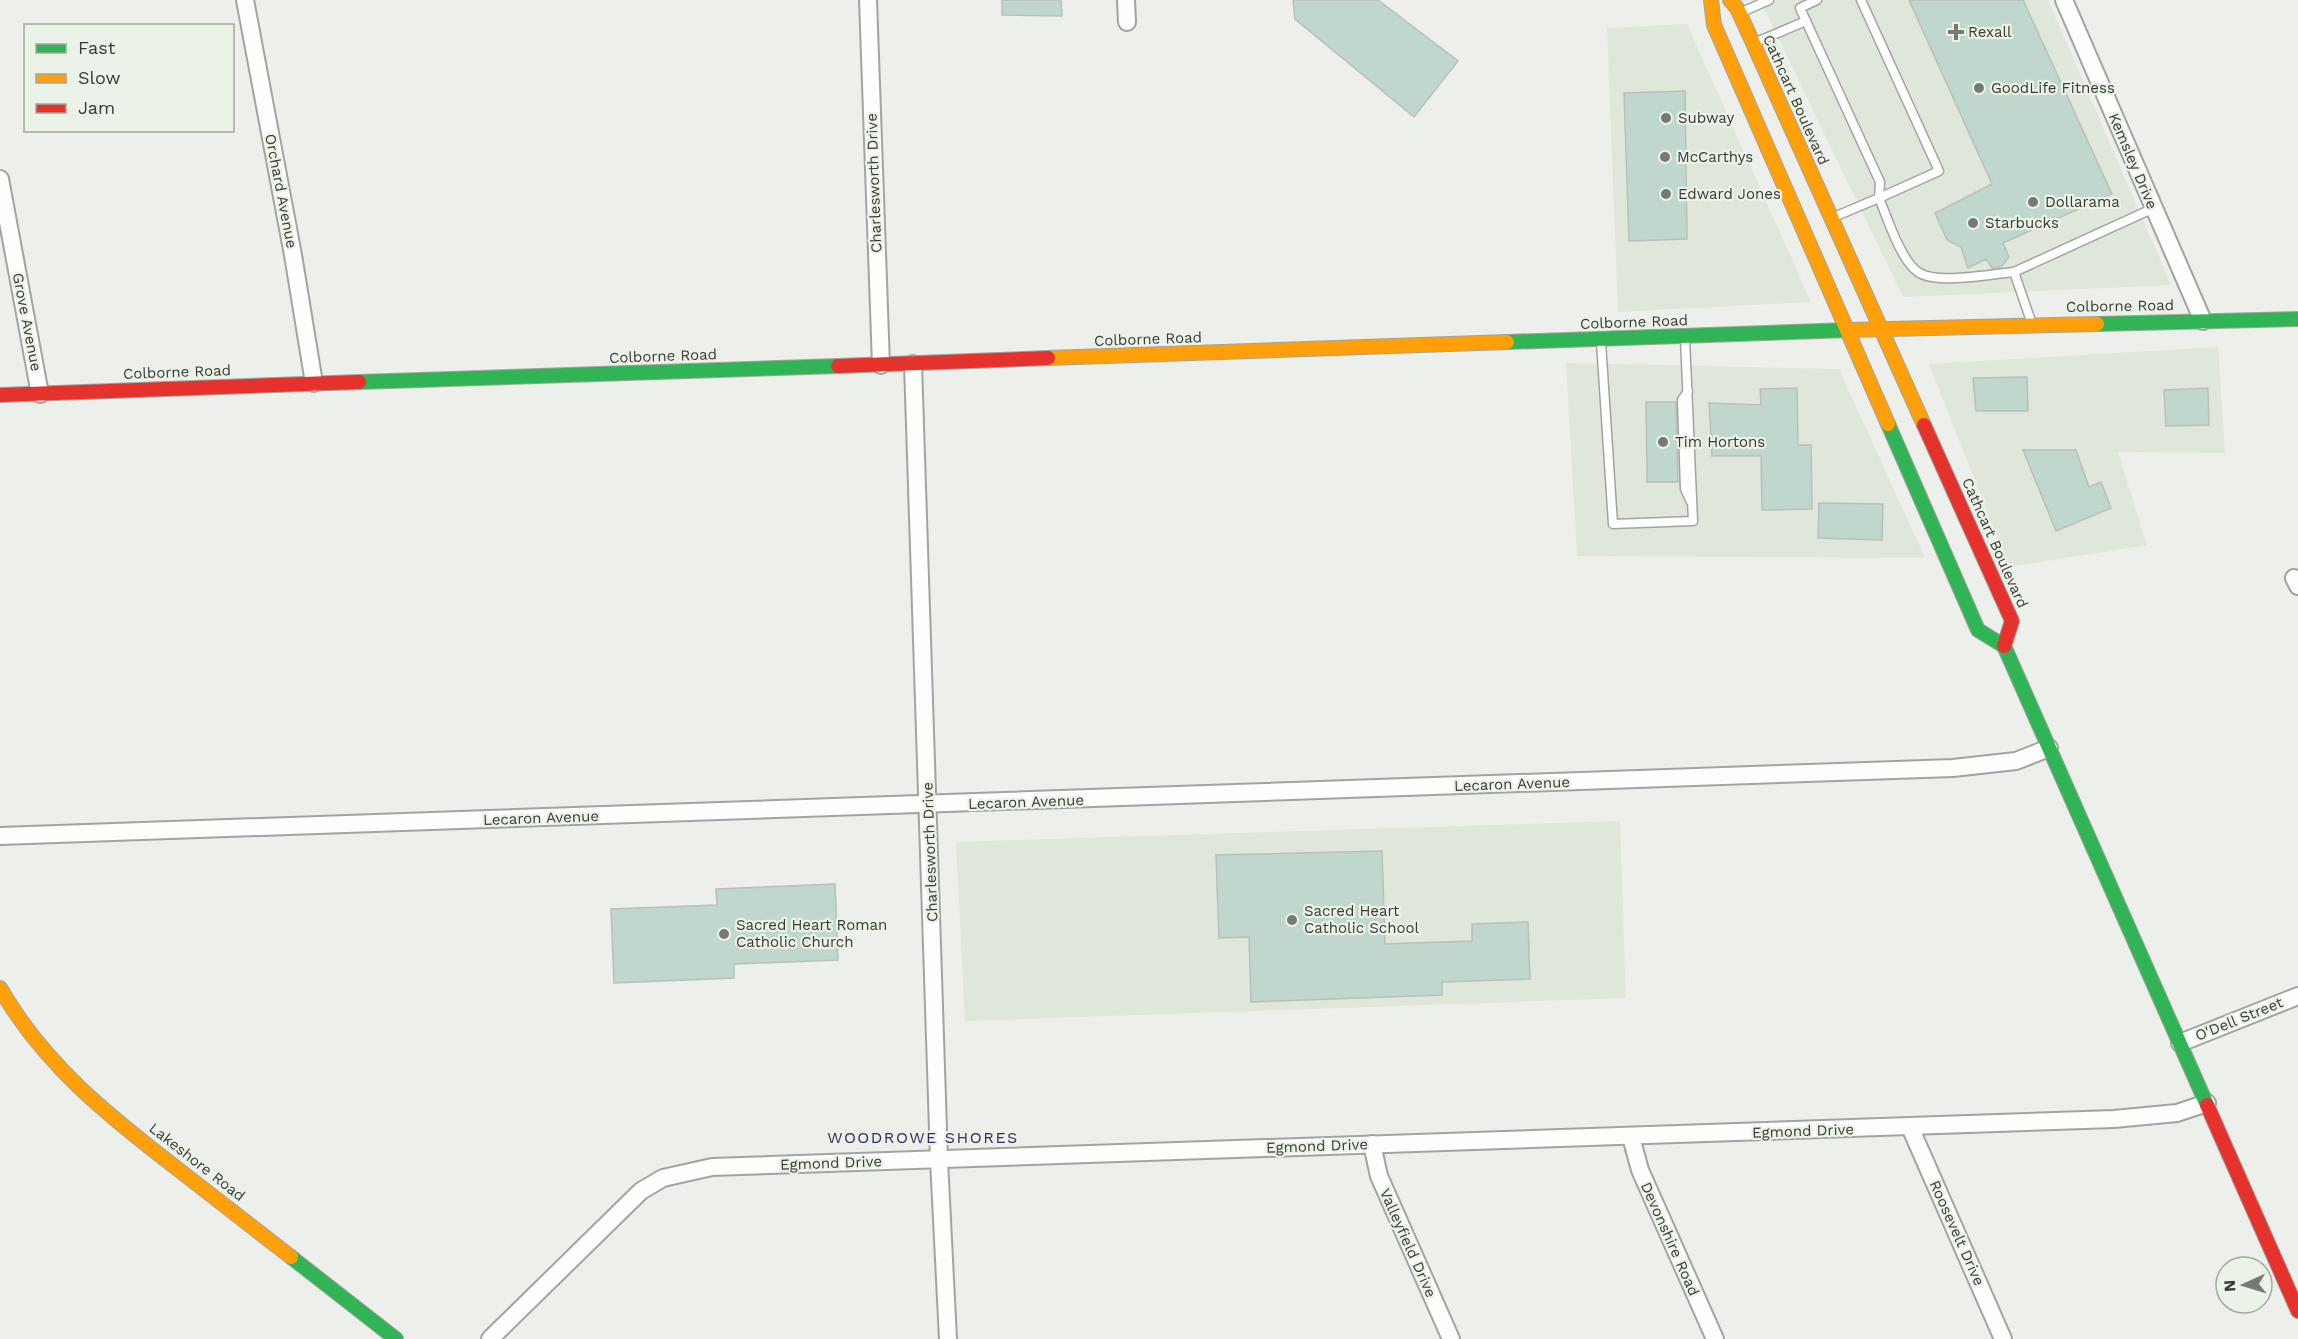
<svg xmlns="http://www.w3.org/2000/svg" width="2298" height="1339" viewBox="0 0 2298 1339" font-family="'Work Sans',sans-serif">
<style>
.built{fill:#dfe7db}
.building{fill:#bfd7cc;stroke:#babfbb;stroke-width:1.5}
.lines{fill:none;stroke-linecap:round;stroke-linejoin:round}
.lane-casing{stroke:#a1a49f;stroke-width:11}
.street-casing{stroke:#a1a49f;stroke-width:20}
.fast-casing{stroke:#a1a49f;stroke-width:16}
.slow-casing{stroke:#a1a49f;stroke-width:16}
.jam-casing{stroke:#a1a49f;stroke-width:16}
.lane{stroke:#fcfdfc;stroke-width:8}
.street{stroke:#fcfdfc;stroke-width:16}
.fast{stroke:#30b455;stroke-width:14}
.slow{stroke:#ff9f0a;stroke-width:14}
.jam{stroke:#e5322d;stroke-width:14}
.poi-dot{fill:#777975;stroke:#ebf2e7;stroke-width:2}
.labels{text-anchor:middle;stroke-width:4.5;stroke-linejoin:round;paint-order:stroke}
.poi-label{font-size:15px;fill:#383a36;stroke:#ebf2e7;text-anchor:start}
.street-label{font-size:15px;fill:#383a36;stroke:#ebf2e7}
.neighbourhood-label{font-size:16px;letter-spacing:1.5px;fill:#332964;stroke:#ebf2e7}
</style>
<rect width="100%" height="100%" fill="#ecefea"/>
<g class="built">
<path d="M1760,0h288l123,285 -268,12z"/>
<path d="M1687,24l124,278 -193,10 -11,-284z"/>
<path d="M2218,347l7,106 -107,-1 29,93 -138,22 -80,-203z"/>
<path d="M1566,363l273,6 86,189 -348,-2z"/>
<path d="M1620,821l6,177 -661,23 -9,-179z"/>
</g>
<g class="building">
<path d="M1002,0h59l1,16 -60,-1z"/>
<path d="M1293,0h85l80,61 -44,56 -119,-98z"/>
<path d="M1909,0h114l89,194 -109,49 6,14 -8,10 -9,1 -6,-9 -18,9 -7,-21 -14,-7 -12,-27 57,-29z"/>
<path d="M1685,91l2,148 -58,2 -5,-148z"/>
<path d="M2027,377l1,34h-52l-3,-33z"/>
<path d="M1797,388l1,57h13l1,64 -50,1 -1,-54h-49l-3,-53 52,2 -1,-16z"/>
<path d="M2208,388l1,37 -43,1 -2,-36z"/>
<path d="M1646,402h30l2,80h-31z"/>
<path d="M2023,450h53l13,37 12,-5 10,26 -55,23z"/>
<path d="M1819,503l64,1 -1,36 -64,-2z"/>
<path d="M1382,851l3,93 87,-3v-17l56,-2 2,57 -88,3v13l-191,7 -2,-65 -30,1 -3,-83z"/>
<path d="M835,884l3,76 -104,4v14l-120,5 -3,-74 106,-4 -1,-16z"/>
</g>
<g class="lines">
<g class="lane-casing">
<g id="lane">
<path d="M1817,0l-17,8 80,174 -1,16 -45,19"/>
<path d="M1861,0l78,171 -60,27c8,19 22,63 39,74 18,13 73,2 96,0l18,52"/>
<path d="M1742,12l27,-12"/>
<path d="M1754,43l52,-22"/>
<path d="M2014,272l140,-64"/>
<path d="M1601,342l12,182 80,-3 -8,-183"/>
<path d="M1688,391l-6,9 3,89 6,13"/>
</g>
</g>
<g class="street-casing">
<g id="street">
<path d="M245,0l48,255 21,128"/>
<path d="M868,0l13,365"/>
<path d="M1126,0l1,22"/>
<path d="M2064,0l139,321"/>
<path d="M0,179l40,215"/>
<path d="M913,364l26,796 9,179"/>
<path d="M2294,578l4,8"/>
<path d="M0,836l1953,-68 63,-7 33,-13"/>
<path d="M2180,1043l118,-47"/>
<path d="M1910,1127l93,212"/>
<path d="M1631,1137l9,33 75,169"/>
<path d="M1372,1144l7,32 72,163"/>
<path d="M490,1339l151,-148 22,-13 49,-11 1402,-48 63,-6 30,-10"/>
</g>
</g>
<g class="fast-casing">
<g id="fast">
<path d="M2097,324l201,-5"/>
<path d="M1507,342l342,-12"/>
<path d="M359,382l479,-16"/>
<path d="M1888,424l90,206 26,16"/>
<path d="M2004,646l203,459"/>
<path d="M291,1257l105,82"/>
</g>
</g>
<g class="slow-casing">
<g id="slow">
<path d="M1711,0l3,25 174,399"/>
<path d="M1730,0l7,8 16,35 171,382"/>
<path d="M1849,330l248,-6"/>
<path d="M1048,358l459,-16"/>
<path d="M0,988c44,77 110,129 179,182 37,29 75,58 112,87"/>
</g>
</g>
<g class="jam-casing">
<g id="jam">
<path d="M838,366l210,-8"/>
<path d="M0,395l359,-13"/>
<path d="M1924,425l88,196 -8,25"/>
<path d="M2207,1105l91,206"/>
</g>
</g>
<use href="#lane" class="lane"/>
<use href="#street" class="street"/>
<use href="#fast" class="fast"/>
<use href="#slow" class="slow"/>
<use href="#jam" class="jam"/>
</g>
<g class="poi-dot">
<path d="M1953 23h6v6h6v6h-6v6h-6v-6h-6v-6h6z"/>
<circle cx="1979" cy="88" r="6"/>
<circle cx="1666" cy="118" r="6"/>
<circle cx="1665" cy="157" r="6"/>
<circle cx="1666" cy="194" r="6"/>
<circle cx="2033" cy="202" r="6"/>
<circle cx="1973" cy="223" r="6"/>
<circle cx="1663" cy="442" r="6"/>
<circle cx="1292" cy="920" r="6"/>
<circle cx="724" cy="934" r="6"/>
</g>
<g class="labels">
<g class="poi-label">
<text x="1968" y="37">Rexall</text>
<text x="1991" y="93">GoodLife Fitness</text>
<text x="1678" y="123">Subway</text>
<text x="1677" y="162">McCarthys</text>
<text x="1678" y="199">Edward Jones</text>
<text x="2045" y="207">Dollarama</text>
<text x="1985" y="228">Starbucks</text>
<text x="1675" y="447">Tim Hortons</text>
<text x="1304" y="916">Sacred Heart<tspan x="1304" dy="17">Catholic School</tspan></text>
<text x="736" y="930">Sacred Heart Roman<tspan x="736" dy="17">Catholic Church</tspan></text>
</g>
<g class="street-label">
<text transform="translate(1796 100) rotate(66)" y="5">Cathcart Boulevard</text>
<text transform="translate(2133 161) rotate(67)" y="5">Kemsley Drive</text>
<text transform="translate(874 183) rotate(-92)" y="5">Charlesworth Drive</text>
<text transform="translate(281 191) rotate(79)" y="5">Orchard Avenue</text>
<text transform="translate(2120 306) rotate(-1)" y="5">Colborne Road</text>
<text transform="translate(27 322) rotate(79)" y="5">Grove Avenue</text>
<text transform="translate(1634 322) rotate(-2)" y="5">Colborne Road</text>
<text transform="translate(1148 339) rotate(-2)" y="5">Colborne Road</text>
<text transform="translate(663 356) rotate(-2)" y="5">Colborne Road</text>
<text transform="translate(177 372) rotate(-2)" y="5">Colborne Road</text>
<text transform="translate(1995 543) rotate(66)" y="5">Cathcart Boulevard</text>
<text transform="translate(1512 784) rotate(-2)" y="5">Lecaron Avenue</text>
<text transform="translate(1026 802) rotate(-2)" y="5">Lecaron Avenue</text>
<text transform="translate(541 818) rotate(-2)" y="5">Lecaron Avenue</text>
<text transform="translate(930 852) rotate(-92)" y="5">Charlesworth Drive</text>
<text transform="translate(2239 1019) rotate(-22)" y="5">O'Dell Street</text>
<text transform="translate(1803 1131) rotate(-2)" y="5">Egmond Drive</text>
<text transform="translate(1317 1146) rotate(-2)" y="5">Egmond Drive</text>
<text transform="translate(197 1162) rotate(38)" y="5">Lakeshore Road</text>
<text transform="translate(831 1163) rotate(-2)" y="5">Egmond Drive</text>
<text transform="translate(1957 1233) rotate(66)" y="5">Roosevelt Drive</text>
<text transform="translate(1670 1239) rotate(66)" y="5">Devonshire Road</text>
<text transform="translate(1408 1243) rotate(66)" y="5">Valleyfield Drive</text>
</g>
<g class="neighbourhood-label">
<text x="923" y="1143">WOODROWE SHORES</text>
</g>
</g>
<rect x="24" y="24" width="210" height="108" fill="#ebf2e7" stroke="#a3a8a0" stroke-width="1.5"/>
<rect x="36" y="44" width="30" height="9" fill="#30b455" stroke="#a3a8a0" stroke-width="1.5"/>
<text x="78" y="54" font-size="18" fill="#383a36">Fast</text>
<rect x="36" y="74" width="30" height="9" fill="#ff9f0a" stroke="#a3a8a0" stroke-width="1.5"/>
<text x="78" y="84" font-size="18" fill="#383a36">Slow</text>
<rect x="36" y="104" width="30" height="9" fill="#e5322d" stroke="#a3a8a0" stroke-width="1.5"/>
<text x="78" y="114" font-size="18" fill="#383a36">Jam</text>
<g transform="translate(2244 1285) rotate(266)"><circle r="28" fill="#ebf2e7" stroke="#a3a8a0" stroke-width="1.5"/>
<path d="M0-4.5L10 22L0 15L-10 22Z" fill="#777975"/>
<text y="-9" font-size="16" font-weight="bold" text-anchor="middle" fill="#383a36">N</text>
</g>
</svg>
